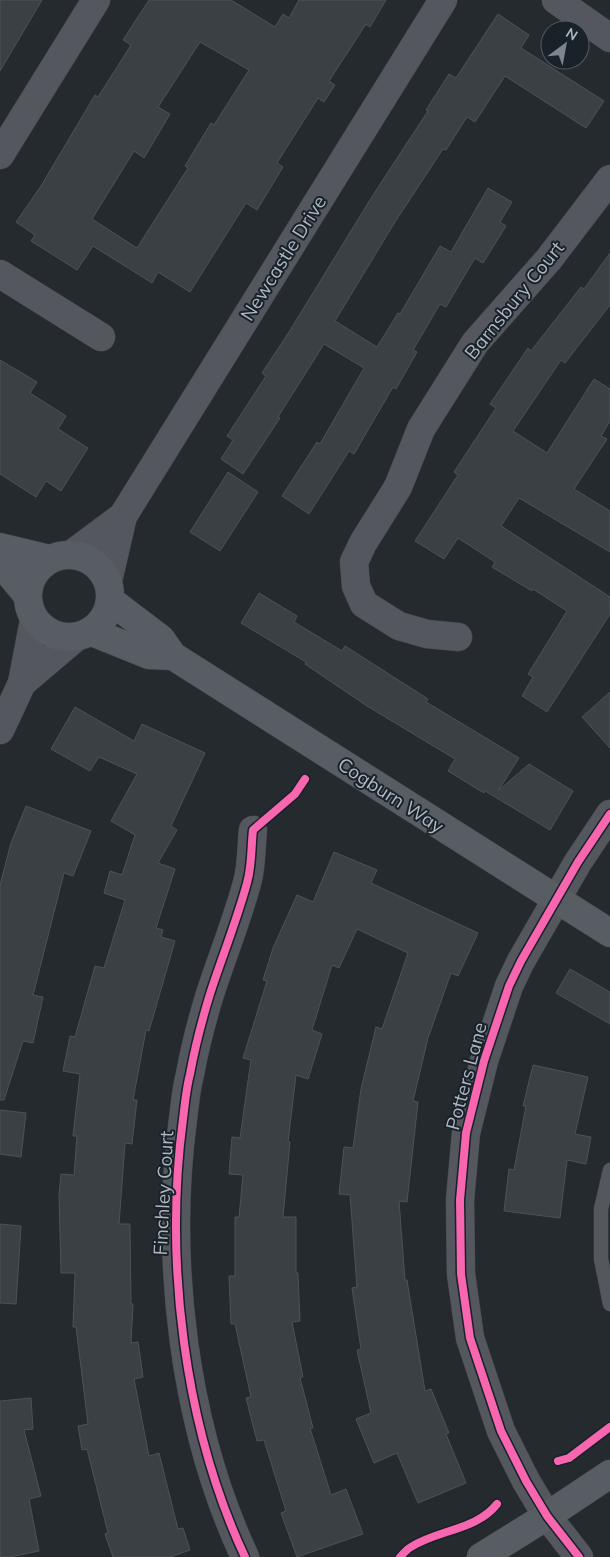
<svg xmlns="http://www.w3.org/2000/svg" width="610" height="1557" viewBox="0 0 610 1557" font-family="Mulish,sans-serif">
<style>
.building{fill:#3b4044;stroke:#4c5258;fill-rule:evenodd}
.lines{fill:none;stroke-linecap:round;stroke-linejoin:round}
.lane-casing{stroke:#42464a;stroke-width:15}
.street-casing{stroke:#42464a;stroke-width:29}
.secondary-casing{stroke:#42464a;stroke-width:29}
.lane{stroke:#54585e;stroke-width:14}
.street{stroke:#54585e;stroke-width:28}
.secondary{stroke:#585c63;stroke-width:28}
.cycleway-casing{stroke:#192129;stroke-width:11}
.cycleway{stroke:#f766af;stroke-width:8}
.labels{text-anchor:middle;stroke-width:4;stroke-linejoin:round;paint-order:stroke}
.street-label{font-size:19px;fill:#adb7c2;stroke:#192129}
</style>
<rect width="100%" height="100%" fill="#252a2f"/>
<g class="building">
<path d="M0,0h42l-42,71z"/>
<path d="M149,0h82l44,27 8,-13 6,4 10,-18h87l-16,27 -4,-3 -37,57 6,4 -11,17 -6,-4 -41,65 6,4 -26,43 -11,-7 -56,89 -32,-20 -6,11 -59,-37 -16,24 -46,-29 4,-6 -19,-13 25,-36 54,-91 3,2 33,-52 -8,-5zM200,42l49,28 -35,55 -3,-2 -26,43 3,2 -51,80 -45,-29 42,-68 10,7 26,-44 -12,-7z"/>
<path d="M498,14l31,21 -8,13 83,53 -18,27 -81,-52 -30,46 -8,-5 -21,33 -3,-1 -48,73 -60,99 42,26 21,-34 2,1 40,-68 11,6 37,-64 24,14 -12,20 6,4 -23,37 -8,-5 -29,49 -6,-3 -27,46 4,2 -21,37 -3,-2 -39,67 -5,-3 -40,63 -27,-18 35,-54 3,2 44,-76 -40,-24 -46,73 2,1 -37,56 -22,-15 12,-19 -6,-4 39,-60 -4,-3 27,-41 84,-137 55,-84 -2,-1 23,-36 7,4z"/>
<path d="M610,253v52l-45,58 -4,-3 -48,71 34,22 47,-74 16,10v32l-9,15 6,3 -33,50 36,22v41l-91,-54 -18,28 109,71v17l-63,98 -25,-16 11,-19 -5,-3 39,-63 -34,-22 -1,2 -40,-24 3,-5 -37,-24 -14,21 -29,-18 43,-66 -4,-3 42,-64 -6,-4 38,-56 3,3 50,-64 3,2z"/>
<path d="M0,360l37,22 -7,11 36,23 -8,13 30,19 -27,43 -15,-10 -10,16 -36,-23z"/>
<path d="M228,472l30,20 -38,59 -30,-19z"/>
<path d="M259,593l38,23 -3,6 48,29 3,-5 83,53 -2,3 93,56 -21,33 31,-27 44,27 -23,39 -65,-39 -1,2 -36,-22 7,-12 -88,-53 -62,-42 1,-2 -65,-39z"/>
<path d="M610,692v56l-28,-31z"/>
<path d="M75,707l59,34 8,-17 63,29 -34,73 6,4 -19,33 17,6 -19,59 7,2 -2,7 14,4 -26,90 -3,-1 -13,70h4l-5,44 -7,-1 -6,81h11l1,80h2l-2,39 7,-1 5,35 -9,2 15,77 10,-3 19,76 5,-1 7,22 -20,7h-57l-8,-23 3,-1 -21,-84 -5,1 -4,-24 10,-2 -12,-97h-3l2,-54h-14l-2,-78 2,-21 13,1 3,-39h-4l7,-62 -17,-3 7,-35 5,1 20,-71 9,2 21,-68 -21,-7 6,-22 12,4 13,-40 -24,-14 26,-47 -38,-17 -9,14 -39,-22z"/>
<path d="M26,806l65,25 -18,45 -9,-3 -31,122 10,2 -10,46 -10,-2 -19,59h-4v-215l11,-42z"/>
<path d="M334,852l43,18 -6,13 107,50 -20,43 -7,-3 -23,65 -15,63 5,1 -11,100 -8,-1 6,79h2l18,111 6,-2 18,44 -3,1 20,49 -48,20 -21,-50 -23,10 -18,-44 15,-6 -14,-63 4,-1 -9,-61 5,-1 -7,-92 -11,-1 5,-47 9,1 8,-59 15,-62 6,2 26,-76 -51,-24 -18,39 -7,-3 -20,65 10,4 -14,45 -12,-4 -8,67h2l-7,75h13v56h2l2,48 -8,1 11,55 -3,1 13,50h-3l21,67 15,-6 17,45 -66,23 -16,-44 5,-2 -22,-71 -7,1 -11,-43 5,-1 -16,-73h-4l-2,-48h6v-59h4l4,-42 -14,-1 3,-37 8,1 11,-78 -8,-2 24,-77 -4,-1 10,-32 24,-53 16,7z"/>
<path d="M570,969l40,23v32l-54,-31z"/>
<path d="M533,1065l55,12 -13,57 16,3 -5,27 -19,-4 -7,58 -56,-7 5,-42 5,1 12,-64h-3z"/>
<path d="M0,1110l26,3 -5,44 -21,-3z"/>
<path d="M0,1224l21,2 -5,78 -16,-1z"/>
<path d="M31,1398l2,31 -9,1 17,66 -12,3 10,52 -29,6h-10v-156z"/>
</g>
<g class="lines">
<g class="lane-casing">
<path id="lane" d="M610,1170l-9,39v50l9,45"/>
</g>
<g class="street-casing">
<g id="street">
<path d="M556,0l54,38"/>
<path d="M0,155l96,-155"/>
<path d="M0,274l101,63"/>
<path d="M72,554l51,-38"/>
<path d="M108,581l15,-65 320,-516"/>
<path d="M458,637l-31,-3 -28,-8 -35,-22 -8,-18 -2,-24 9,-19 35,-56 23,-58 54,-86 74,-84 61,-80"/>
<path d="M22,683l53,-45"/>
<path d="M0,730l22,-47 12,-63"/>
<path d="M245,1557c-61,-130 -81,-296 -62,-438 2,-15 3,-30 7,-45 5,-27 12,-54 20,-80 12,-37 27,-74 37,-111 5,-17 4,-36 6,-53"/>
<path d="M579,1557l-32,-41 -21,-35 -25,-50 -31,-93 -9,-64 -1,-74 6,-67 18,-72 25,-75 12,-25 57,-99 32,-48"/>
</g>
</g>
<g class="secondary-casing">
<g id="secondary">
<path d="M0,547l50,12"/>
<circle cx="69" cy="596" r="41"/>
<path d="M0,562l27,33"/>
<path d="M111,601l50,38 12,17 437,277"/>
<path d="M92,632l57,23 24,1"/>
<path d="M481,1557l66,-41 63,-42"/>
</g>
</g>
<use href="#lane" class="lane"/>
<use href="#street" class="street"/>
<use href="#secondary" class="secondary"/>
<g class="cycleway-casing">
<g id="cycleway">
<path d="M558,1461l11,-3 41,-31"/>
<path d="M245,1557c-61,-130 -81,-296 -62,-438 2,-15 3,-30 7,-45 5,-27 12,-54 20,-80 12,-37 27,-74 37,-111 5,-17 4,-36 6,-53l42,-36 10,-15"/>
<path d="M400,1557c3,-3 7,-8 11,-10 26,-17 66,-17 86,-43"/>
<path d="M579,1557l-32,-41 -21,-35 -25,-50 -31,-93 -9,-64 -1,-74 6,-67 18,-72 25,-75 12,-25 57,-99 32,-48"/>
</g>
</g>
<use href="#cycleway" class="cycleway"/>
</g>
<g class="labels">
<g class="street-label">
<text transform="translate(283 258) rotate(-58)" y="7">Newcastle Drive</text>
<text transform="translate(514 300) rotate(-51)" y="7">Barnsbury Court</text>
<text transform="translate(391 795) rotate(33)" y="7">Cogburn Way</text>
<text transform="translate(466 1076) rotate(-75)" y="7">Potters Lane</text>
<text transform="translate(163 1193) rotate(-87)" y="7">Finchley Court</text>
</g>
</g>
<g transform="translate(565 45) rotate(32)"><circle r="24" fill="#192129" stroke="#545d66"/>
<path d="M0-4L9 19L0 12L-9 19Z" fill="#7d868f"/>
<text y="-8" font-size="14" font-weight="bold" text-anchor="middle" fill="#adb7c2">N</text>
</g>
</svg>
